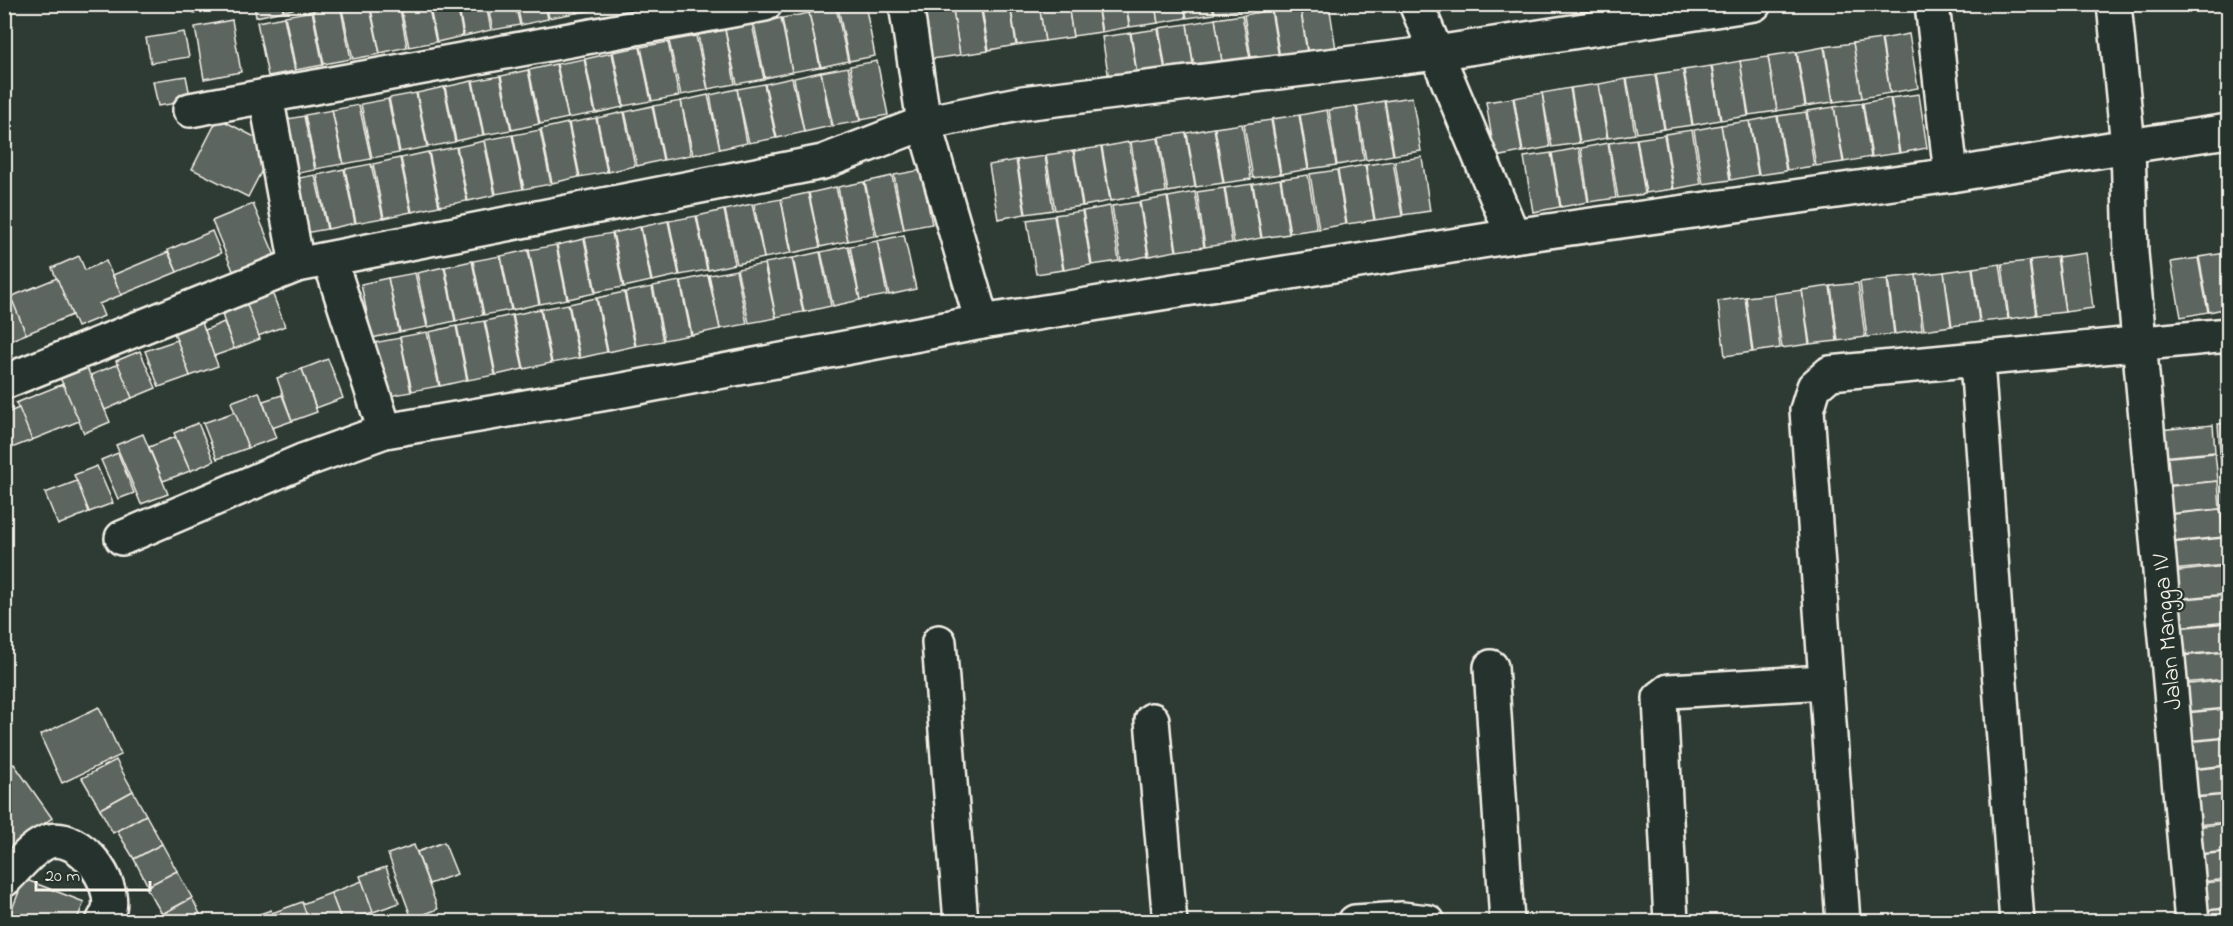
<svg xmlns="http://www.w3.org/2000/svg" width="2233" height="926" viewBox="0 0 2233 926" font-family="'Indie Flower',sans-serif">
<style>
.building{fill:#5c655e;stroke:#f4f1e8;stroke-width:1.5}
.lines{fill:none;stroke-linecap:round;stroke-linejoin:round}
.minor-casing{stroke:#f4f1e8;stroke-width:38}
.minor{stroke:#26332d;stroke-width:33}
.labels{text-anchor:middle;stroke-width:4.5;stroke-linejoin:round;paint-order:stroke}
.street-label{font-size:24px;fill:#f4f1e8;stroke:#26332d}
</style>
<rect width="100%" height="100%" fill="#2e3b34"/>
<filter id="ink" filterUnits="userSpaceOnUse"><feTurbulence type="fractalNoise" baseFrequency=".0167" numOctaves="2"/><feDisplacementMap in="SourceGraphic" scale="12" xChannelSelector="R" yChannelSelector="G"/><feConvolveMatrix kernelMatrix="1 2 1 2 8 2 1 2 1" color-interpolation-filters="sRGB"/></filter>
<g filter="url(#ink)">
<g class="building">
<path d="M192,4h52l-50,9z"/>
<path d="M254,4h28l1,7 -27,6z"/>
<path d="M283,4h28v1l-27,6z"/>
<path d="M369,4l11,50 -27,5 -12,-54z"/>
<path d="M370,4h29l8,43 -27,6z"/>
<path d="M400,4h28l8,38 -27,5z"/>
<path d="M429,4h28l6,32 -26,6z"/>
<path d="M458,4h28l5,26 -27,6z"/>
<path d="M487,4h28l5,21 -27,5z"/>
<path d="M517,4h28l3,15 -27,6z"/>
<path d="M546,4h28l2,9 -27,5z"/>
<path d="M575,4h28l1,4 -27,5z"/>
<path d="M851,4h14l10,52 -26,5 -11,-54z"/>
<path d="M952,4h28l8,47 -28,4z"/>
<path d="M952,4l8,51 -28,4 -9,-54z"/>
<path d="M981,4h29l6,41 -27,5z"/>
<path d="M1010,4h29l6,37 -28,4z"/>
<path d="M1039,4h29l5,33 -28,4z"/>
<path d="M1068,4h29l4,28 -28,4z"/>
<path d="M1097,4h29l3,23 -27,5z"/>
<path d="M1126,4h29l3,19 -28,4z"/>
<path d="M1155,4h29l2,14 -28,5z"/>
<path d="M1184,4h28l2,10 -27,4z"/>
<path d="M1213,4h29v6l-27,3z"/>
<path d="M1242,4h28v1l-27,4z"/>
<path d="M1329,4l8,52 -28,4 -9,-55z"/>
<path d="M340,5l11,54 -27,5 -11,-54z"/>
<path d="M1300,6l8,54 -27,4 -9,-54z"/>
<path d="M836,7l12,54 -27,6 -12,-54z"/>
<path d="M1271,10l9,54 -27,5 -9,-54z"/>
<path d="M312,11l11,54 -27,5 -11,-54z"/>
<path d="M809,13l11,54 -28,5 -10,-54z"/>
<path d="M1242,15l10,54 -28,5 -9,-55z"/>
<path d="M284,17l11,54 -27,5 -11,-54z"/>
<path d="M781,18l11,54 -27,6 -11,-54z"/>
<path d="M1215,19l9,55 -28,4 -9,-54z"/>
<path d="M232,20l9,52 -37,7 -9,-52z"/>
<path d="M752,24l12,55 -27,5 -12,-54z"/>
<path d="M1187,24l8,54 -27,5 -9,-55z"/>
<path d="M1158,29l9,54 -28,4 -8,-54z"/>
<path d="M725,30l10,54 -27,5 -10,-54z"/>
<path d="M184,32l5,25 -38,6 -5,-25z"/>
<path d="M1130,33l9,55 -28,3 -9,-54z"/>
<path d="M1909,34l9,54 -28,5 -8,-54z"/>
<path d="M696,36l12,54 -27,5 -12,-54z"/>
<path d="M1881,39l9,54 -28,5 -9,-55z"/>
<path d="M668,42l11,54 -27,5 -11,-54z"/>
<path d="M1853,43l9,55 -28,4 -9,-55z"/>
<path d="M640,47l11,54 -27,5 -11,-54z"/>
<path d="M1824,47l9,55 -27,4 -9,-54z"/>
<path d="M1796,52l9,54 -28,5 -9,-55z"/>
<path d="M612,53l11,54 -27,6 -11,-54z"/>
<path d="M1768,57l9,54 -28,4 -9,-54z"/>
<path d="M584,59l11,54 -27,5 -11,-54z"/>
<path d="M877,61l11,54 -27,5 -11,-54z"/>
<path d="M1740,61l8,55 -27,4 -9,-54z"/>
<path d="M556,64l12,54 -28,6 -11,-54z"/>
<path d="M1711,66l9,54 -27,5 -9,-55z"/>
<path d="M848,67l12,54 -27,5 -12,-54z"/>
<path d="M528,70l11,54 -27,6 -11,-54z"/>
<path d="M1683,70l9,55 -27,4 -9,-55z"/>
<path d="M821,72l10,54 -27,6 -10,-54z"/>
<path d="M1655,75l9,54 -27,4 -10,-54z"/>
<path d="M186,76l5,25 -33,5 -5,-25z"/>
<path d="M500,76l11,54 -27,5 -11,-54z"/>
<path d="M792,78l12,54 -27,6 -12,-54z"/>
<path d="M1626,79l9,55 -27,4 -9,-54z"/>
<path d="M472,81l11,54 -27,6 -11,-54z"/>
<path d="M764,84l12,54 -27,5 -12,-54z"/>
<path d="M1598,84l9,54 -27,5 -9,-55z"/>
<path d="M444,87l11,55 -27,5 -11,-54z"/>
<path d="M1570,88l9,55 -27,4 -10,-54z"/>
<path d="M737,89l10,54 -27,6 -10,-54z"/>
<path d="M416,93l11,54 -27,5 -11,-54z"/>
<path d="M1542,93l8,54 -27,5 -9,-54z"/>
<path d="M1919,94l8,54 -27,5 -9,-55z"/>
<path d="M708,95l12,54 -27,6 -12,-54z"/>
<path d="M1412,97l9,54 -27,4 -9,-54z"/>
<path d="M1513,98l9,54 -27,5 -9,-55z"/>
<path d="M1890,98l9,55 -27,4 -9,-54z"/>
<path d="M388,99l11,54 -27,5 -11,-54z"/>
<path d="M681,101l10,54 -27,5 -11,-54z"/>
<path d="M1384,101l9,54 -27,5 -9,-54z"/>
<path d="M1862,103l9,54 -27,5 -10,-55z"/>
<path d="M359,105l12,54 -27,5 -12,-54z"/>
<path d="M652,106l11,54 -26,6 -12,-54z"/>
<path d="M1356,106l8,54 -27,5 -8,-55z"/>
<path d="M1834,107l9,55 -27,4 -9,-55z"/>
<path d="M332,110l11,54 -27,5 -11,-54z"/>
<path d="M1327,110l9,55 -27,4 -9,-54z"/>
<path d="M624,112l11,54 -27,6 -11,-54z"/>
<path d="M1806,112l8,54 -27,4 -9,-54z"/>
<path d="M1299,115l9,54 -27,5 -9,-55z"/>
<path d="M304,116l11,54 -27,5 -11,-54z"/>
<path d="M1777,116l9,55 -27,4 -9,-54z"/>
<path d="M218,118l56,29 -26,50 -56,-28z"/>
<path d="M596,118l11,54 -27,5 -11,-54z"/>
<path d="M1271,120l9,54 -27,4 -9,-54z"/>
<path d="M1749,121l9,54 -27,5 -10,-55z"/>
<path d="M568,123l11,54 -27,6 -11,-54z"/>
<path d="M1242,124l9,55 -27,4 -9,-55z"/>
<path d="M1721,125l9,55 -27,4 -9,-54z"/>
<path d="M1214,128l9,55 -27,4 -9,-54z"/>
<path d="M540,130l11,54 -27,5 -11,-54z"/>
<path d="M1692,130l9,54 -27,5 -9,-55z"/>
<path d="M1186,133l9,54 -27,5 -9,-55z"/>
<path d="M512,135l11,54 -27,5 -11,-54z"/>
<path d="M1664,135l9,54 -27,4 -9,-54z"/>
<path d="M1158,138l8,54 -27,4 -8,-54z"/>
<path d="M1636,139l9,55 -27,4 -9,-55z"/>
<path d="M484,141l11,54 -27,6 -11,-54z"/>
<path d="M1129,142l9,54 -27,5 -9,-54z"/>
<path d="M1608,143l8,55 -27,4 -8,-54z"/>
<path d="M456,147l11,54 -27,5 -11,-54z"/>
<path d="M1101,147l9,54 -27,5 -9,-55z"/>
<path d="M1579,148l9,54 -27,5 -9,-54z"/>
<path d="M1073,151l9,55 -27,4 -9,-55z"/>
<path d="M428,152l11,54 -27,6 -11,-54z"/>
<path d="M1551,153l9,54 -27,5 -9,-55z"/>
<path d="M1045,156l8,54 -27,4 -9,-54z"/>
<path d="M1422,157l8,54 -27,4 -8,-54z"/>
<path d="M400,158l11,54 -27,6 -11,-54z"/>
<path d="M1016,160l9,54 -27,5 -9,-54z"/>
<path d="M1393,161l9,55 -27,4 -9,-55z"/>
<path d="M371,164l12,54 -27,5 -11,-54z"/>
<path d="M1365,165l9,55 -27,4 -9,-54z"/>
<path d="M344,169l11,54 -27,6 -11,-54z"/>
<path d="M921,170l11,54 -28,5 -10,-54z"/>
<path d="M1337,170l9,54 -27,5 -9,-55z"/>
<path d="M315,175l12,54 -27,5 -12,-54z"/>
<path d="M1308,175l9,54 -27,4 -9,-54z"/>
<path d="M892,176l12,54 -27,6 -12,-54z"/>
<path d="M1280,179l9,55 -27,4 -9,-54z"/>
<path d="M864,182l11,54 -27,5 -10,-54z"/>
<path d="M1252,184l9,54 -27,5 -9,-55z"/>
<path d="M836,187l12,54 -28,6 -11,-54z"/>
<path d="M1224,188l8,55 -27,4 -8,-55z"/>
<path d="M1195,192l9,55 -27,4 -9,-54z"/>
<path d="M808,193l12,54 -28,6 -11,-54z"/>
<path d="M1167,197l9,54 -27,5 -9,-54z"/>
<path d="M781,199l10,54 -27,5 -10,-54z"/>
<path d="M1139,202l9,54 -27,5 -9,-55z"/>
<path d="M253,204l22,52 -41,17 -22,-52z"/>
<path d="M752,204l12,54 -27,6 -12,-54z"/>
<path d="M1110,206l9,55 -27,4 -9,-54z"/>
<path d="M724,210l11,54 -27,6 -11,-54z"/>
<path d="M1082,211l9,54 -27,5 -9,-55z"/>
<path d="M696,216l11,54 -27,5 -11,-54z"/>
<path d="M1054,216l9,54 -27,4 -9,-54z"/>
<path d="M668,221l11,54 -27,6 -11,-54z"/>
<path d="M640,227l11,54 -27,6 -11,-54z"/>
<path d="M212,231l9,22 -44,19 -9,-22z"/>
<path d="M612,233l11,54 -27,5 -11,-54z"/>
<path d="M904,235l12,54 -27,6 -12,-54z"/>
<path d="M584,239l11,54 -27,6 -11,-54z"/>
<path d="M877,241l10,54 -27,5 -10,-54z"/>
<path d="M556,245l11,54 -27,5 -11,-54z"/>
<path d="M848,246l12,54 -27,6 -12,-54z"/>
<path d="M528,250l11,54 -27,6 -11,-54z"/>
<path d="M168,252l9,20 -56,23 -8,-20z"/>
<path d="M820,252l11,54 -27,6 -11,-54z"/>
<path d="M2086,253l7,55 -28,4 -7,-55z"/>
<path d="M2226,253l2,55 -19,4 -10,-55z"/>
<path d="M79,256l6,14 21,-9 15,34 -22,9 5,12 -27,11 -25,-59z"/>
<path d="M500,256l11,54 -27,5 -11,-54z"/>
<path d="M2057,257l8,55 -28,3 -7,-55z"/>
<path d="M792,258l11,54 -27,5 -11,-54z"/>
<path d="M2198,258l10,54 -27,5 -10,-55z"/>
<path d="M472,261l11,54 -27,6 -11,-54z"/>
<path d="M2029,261l7,54 -27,4 -7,-55z"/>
<path d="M764,264l12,54 -27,5 -12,-54z"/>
<path d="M2000,264l8,55 -28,3 -7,-54z"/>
<path d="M444,267l11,54 -27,6 -11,-54z"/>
<path d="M1972,268l7,54 -27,4 -8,-54z"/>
<path d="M736,270l11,54 -27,5 -11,-54z"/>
<path d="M1944,272l7,54 -27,4 -8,-55z"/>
<path d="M415,273l12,54 -27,5 -12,-54z"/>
<path d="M708,275l12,54 -28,6 -11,-54z"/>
<path d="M1916,275l6,55 -27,4 -7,-56z"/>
<path d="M57,278l15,37 -46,19 -16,-37z"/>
<path d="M388,278l11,54 -27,6 -11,-54z"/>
<path d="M1887,279l7,55 -27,3 -7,-55z"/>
<path d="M680,281l11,54 -27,5 -11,-54z"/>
<path d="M1858,283l7,54 -27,4 -7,-55z"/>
<path d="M1830,286l7,55 -27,3 -8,-54z"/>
<path d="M270,287l15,39 -27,10 -14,-39z"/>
<path d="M652,287l11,54 -27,5 -11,-54z"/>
<path d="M1802,290l7,54 -27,4 -8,-54z"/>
<path d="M624,292l11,54 -27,6 -11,-54z"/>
<path d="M1774,294l6,54 -27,4 -7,-55z"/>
<path d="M244,297l16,42 -26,10 -15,-43z"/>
<path d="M1745,297l7,55 -27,4 -7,-55z"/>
<path d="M596,298l11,54 -27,6 -11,-54z"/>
<path d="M13,302l13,32 -22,9v-37z"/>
<path d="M568,304l11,54 -27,5 -11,-54z"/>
<path d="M540,309l11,54 -27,6 -11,-54z"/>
<path d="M512,315l11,54 -27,6 -11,-54z"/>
<path d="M201,320l17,46 -28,10 -17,-46z"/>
<path d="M484,321l11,54 -27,5 -11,-54z"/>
<path d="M224,322l10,27 -20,7 -9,-26z"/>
<path d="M456,326l11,54 -27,6 -11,-54z"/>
<path d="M427,332l12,54 -27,5 -12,-54z"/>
<path d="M400,338l11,54 -27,5 -11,-54z"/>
<path d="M177,340l13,36 -31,11 -14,-36z"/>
<path d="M140,351l16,37 -24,10 -16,-37z"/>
<path d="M328,359l15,39 -27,10 -14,-39z"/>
<path d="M85,363l25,59 -26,11 -26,-60z"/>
<path d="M118,364l14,34 -27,12 -14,-35z"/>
<path d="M302,369l15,43 -25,9 -15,-43z"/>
<path d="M63,384l16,37 -47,19 -16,-37z"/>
<path d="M259,392l17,46 -28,10 -17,-46z"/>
<path d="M282,395l10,26 -20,7 -9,-27z"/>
<path d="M19,408l13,32 -28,11v-37z"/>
<path d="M235,412l13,36 -31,11 -14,-36z"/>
<path d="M198,423l16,38 -24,10 -16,-38z"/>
<path d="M2228,423v28l-8,1 -2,-28z"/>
<path d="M2213,425l2,27 -55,5 -2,-27z"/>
<path d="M143,434l25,60 -27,10 -25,-59z"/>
<path d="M175,437l15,34 -27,10 -14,-34z"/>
<path d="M2228,452v27l-5,1 -3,-27z"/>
<path d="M118,453l16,40 -16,6 -17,-39z"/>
<path d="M2215,453l3,28 -55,5 -3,-28z"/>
<path d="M97,466l16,37 -24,9 -15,-37z"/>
<path d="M77,481l12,31 -31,13 -13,-32z"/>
<path d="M2218,481l2,28 -55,5 -2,-27z"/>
<path d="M2224,481h4v27h-2z"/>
<path d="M2220,509l4,28 -56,5 -3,-27z"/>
<path d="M2224,538l2,27 -55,5 -3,-27z"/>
<path d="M2226,566l2,28 -55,5 -2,-27z"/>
<path d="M2228,595v27l-52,5 -3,-27z"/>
<path d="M2228,623v28l-49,4 -3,-27z"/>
<path d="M2228,652v27l-47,4 -2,-27z"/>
<path d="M2228,680v28l-44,4 -3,-27z"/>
<path d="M99,707l22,48 -59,28 -22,-48z"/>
<path d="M2228,709v28l-41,4 -2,-28z"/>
<path d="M2228,738v27l-38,4 -3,-27z"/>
<path d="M116,760l17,31 -33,18 -18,-31z"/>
<path d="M14,764l38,54 -48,34v-81z"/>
<path d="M2228,766v28l-36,3 -2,-27z"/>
<path d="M133,791l13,24 -33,18 -13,-24z"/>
<path d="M2228,795v27l-33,3 -2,-27z"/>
<path d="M146,815l16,29 -28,15 -17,-28z"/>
<path d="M2228,823v28l-30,3 -3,-27z"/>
<path d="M444,842l13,32 -28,10 -12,-32z"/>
<path d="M162,844l15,27 -29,15 -14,-27z"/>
<path d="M414,845l24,64 -26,10 -24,-65z"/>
<path d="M2228,852v27l-28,3 -2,-27z"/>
<path d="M386,867l13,36 -26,9 -13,-36z"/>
<path d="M177,871l15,27 -30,16 -16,-27z"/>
<path d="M24,879l60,23 -8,20h-69z"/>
<path d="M362,881l11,31 -31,10 -11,-29z"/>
<path d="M2228,881v27l-25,2 -3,-27z"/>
<path d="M331,893l11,29h-33l-7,-18z"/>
<path d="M192,898l12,24h-42l-3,-6z"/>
<path d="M302,902l7,20h-34l-3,-9z"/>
<path d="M2228,909v13h-24l-1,-11z"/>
<path d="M271,910l4,12h-31l-1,-2z"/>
</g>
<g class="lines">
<g class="minor-casing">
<g id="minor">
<path d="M906,4l18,119 58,199"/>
<path d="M1416,4l97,232 438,-61 -19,-171"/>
<path d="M190,110l76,-14"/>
<path d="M1951,175l177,-29 -14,-142"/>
<path d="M330,260l55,171"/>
<path d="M297,265l-31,-169 499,-92"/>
<path d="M1977,361l40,561"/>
<path d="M4,382l293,-117 526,-103 101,-39 99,-20 413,-50 318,-49"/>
<path d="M122,538l183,-78 80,-29 222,-38 375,-71 531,-86"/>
<path d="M939,642l22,280"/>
<path d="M1491,667l16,255"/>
<path d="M1152,720l18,202"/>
<path d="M4,880c13,-12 28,-34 46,-39 30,-7 65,40 59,68 -1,4 -4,9 -6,13"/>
<path d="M1355,922l47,-3 26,3"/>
<path d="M1671,922l-11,-224 9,-7 156,-9"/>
<path d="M1843,922l-36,-512 7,-23 16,-14 398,-38"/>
<path d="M2192,922l-61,-669 -3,-107 100,-15"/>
</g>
</g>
<use href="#minor" class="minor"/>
</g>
</g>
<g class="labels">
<g class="street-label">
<text transform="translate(2166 632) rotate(-95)" y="8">Jalan Mangga IV</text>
</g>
</g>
<rect width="2233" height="926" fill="none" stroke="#26332d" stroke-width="24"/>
<rect x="12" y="12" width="2209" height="902" fill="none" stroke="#f4f1e8" stroke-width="2" filter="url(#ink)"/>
<path d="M36 881v9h114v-9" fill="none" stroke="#f4f1e8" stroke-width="3"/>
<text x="45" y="881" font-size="18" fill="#f4f1e8" stroke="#26332d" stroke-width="4.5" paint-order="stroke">20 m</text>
</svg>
